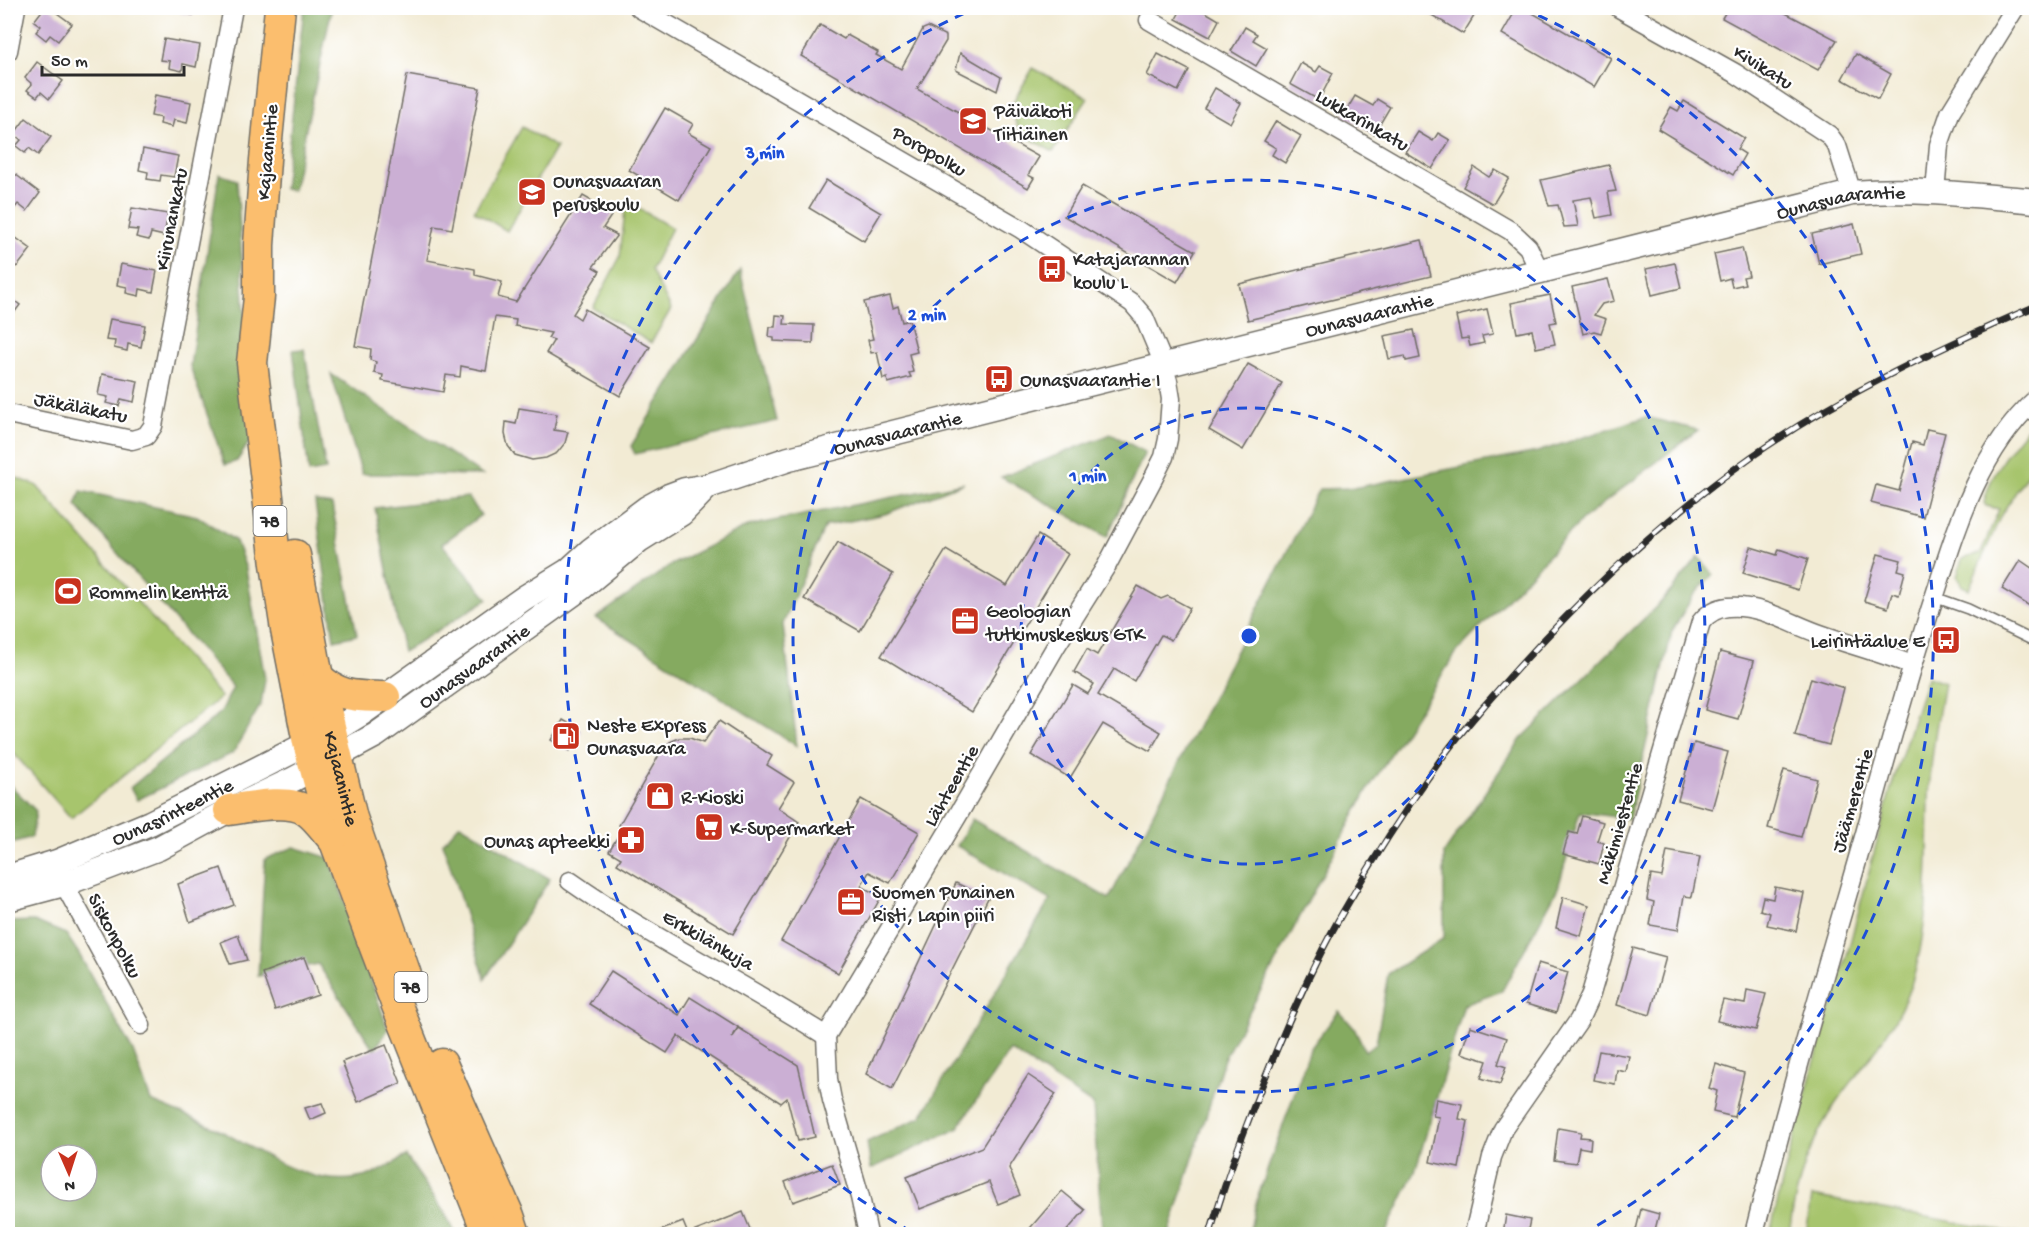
<svg xmlns="http://www.w3.org/2000/svg" width="2044" height="1242" viewBox="0 0 2044 1242" font-family="'Gochi Hand',sans-serif">
<style>
.green{fill:#a7c56d;stroke:#69784c;stroke-width:1.5}
.forest{fill:#85aa60;stroke:#586a46;stroke-width:1.5;fill-rule:evenodd}
.building{fill:#cbafd4}
.lines{fill:none;stroke-linecap:round;stroke-linejoin:round}
.service-casing{stroke:#716e66;stroke-width:12}
.minor-casing{stroke:#716e66;stroke-width:21}
.tertiary-casing{stroke:#716e66;stroke-width:27}
.primary-casing{stroke:#716e66;stroke-width:33}
.service{stroke:#fff;stroke-width:9}
.minor{stroke:#fff;stroke-width:18}
.tertiary{stroke:#fff;stroke-width:24}
.primary{stroke:#fbbe6e;stroke-width:30}
.rail-casing{stroke:#2b2b2b;stroke-width:7}
.rail{stroke:#fff;stroke-width:4.5;stroke-dasharray:14;stroke-linecap:butt}
.ring{fill:none;stroke:#1d4ed8;stroke-width:3;stroke-dasharray:10 8}
.labels{text-anchor:middle;stroke-width:4.5;stroke-linejoin:round;paint-order:stroke}
.shield{fill:#fff;stroke:#6b6b6b;stroke-width:1.5}
.shield-label{font-size:18px;font-weight:bold;fill:#2b2b2b}
.street-label{font-size:20px;fill:#2b2b2b;stroke:#fff}
.poi-label{font-size:20px;fill:#2b2b2b;stroke:#fff;text-anchor:start}
.centre{fill:#1d4ed8;stroke:#fff;stroke-width:3}
.ring-label{font-size:18px;text-anchor:middle;font-weight:bold;fill:#1d4ed8;stroke:#fff;stroke-width:4.5;stroke-linejoin:round;paint-order:stroke}
</style>
<rect width="100%" height="100%" fill="#fff"/>
<filter id="ink" filterUnits="userSpaceOnUse"><feTurbulence type="fractalNoise" baseFrequency=".0167" numOctaves="2"/><feDisplacementMap in="SourceGraphic" scale="12" xChannelSelector="R" yChannelSelector="G"/><feConvolveMatrix kernelMatrix="1 2 1 2 8 2 1 2 1" color-interpolation-filters="sRGB"/></filter>
<filter id="wash" filterUnits="userSpaceOnUse"><feTurbulence type="fractalNoise" baseFrequency=".008" numOctaves="4" result="noise"/><feDisplacementMap in="SourceGraphic" scale="24" xChannelSelector="R" yChannelSelector="G"/><feGaussianBlur stdDeviation="1.35" result="paint"/><feColorMatrix in="noise" values="0 0 0 0 0 0 0 0 0 0 0 0 0 0 0 0 0 1.4 0 .05"/><feComposite in="paint" operator="in"/></filter>
<g filter="url(#wash)">
<rect width="100%" height="100%" fill="#f2ebd4"/>
<g class="green">
<path d="M1033,68l55,30 -35,54 -33,-19 -10,-26z"/>
<path d="M522,127l34,20 -49,84 -33,-20z"/>
<path d="M626,201l46,27 -21,42 20,39 -20,34 -58,-35 27,-51z"/>
<path d="M2036,419v42l-35,54 -32,74 -7,-3 -5,-9 5,-18 19,-6 18,-44 -13,-3 -2,-3c6,-32 31,-62 52,-84z"/>
<path d="M8,475l28,10 185,212 -150,121 -63,-71z"/>
<path d="M1927,677l17,6c-7,39 -14,77 -15,117 -2,61 2,126 -18,185 -17,47 -47,79 -75,118 -28,40 -41,84 -47,131h-19l14,-60 30,-110 33,-109 44,-167z"/>
<path d="M1812,1196l208,38h-214z"/>
</g>
<g class="forest">
<path d="M304,8h28l-39,182 -9,-1z"/>
<path d="M219,174l18,6 15,258 -15,23 -12,4 -35,-99z"/>
<path d="M740,270l37,151 -142,33 -4,-8z"/>
<path d="M304,349l22,121 -17,3 -16,-123z"/>
<path d="M331,374l151,101 -120,-1z"/>
<path d="M1646,417l52,13 -116,90 -126,133 -89,138 -143,268 -55,175h-71l4,-5 -9,-124 -83,-55 -53,79 -86,40 -4,-27 54,-25 129,-217 -93,-54 15,-27 137,80 210,-410 34,-1 184,-36z"/>
<path d="M1111,434l34,18 -38,85 -106,-60z"/>
<path d="M964,483l-79,31 -60,12 -42,98 14,122 -201,-128 75,-53 77,-39z"/>
<path d="M81,491l116,25 39,25 10,28 19,110 -4,25 -28,49 -96,47 -7,-12 91,-76 12,-25 -157,-182z"/>
<path d="M468,497l13,18 -39,29 46,55 -85,53 -28,-144z"/>
<path d="M315,502l17,3 25,130 -23,5z"/>
<path d="M1699,557l14,17 -20,22 -21,35 -43,188 -49,-7 -22,76 -56,103 -38,14 -49,167 -30,62h-136l7,-32 54,-153 29,-38 15,17 11,23 11,-7 12,-70 56,-36v-85l77,-114 143,-140z"/>
<path d="M8,783l28,28 -4,26 -24,7z"/>
<path d="M460,824l90,55 -65,100 -42,-136z"/>
<path d="M294,847l36,11 58,172 -14,20 -56,-86 -60,12 7,-117z"/>
<path d="M34,921l32,13 13,20 54,97 18,50c21,9 43,17 64,27 48,24 101,67 158,46 11,-4 22,-12 33,-18l38,56 12,22h-448v-312zM51,1155h36v36h-36z"/>
</g>
<g id="blocks">
<g class="building">
<path d="M44,8h6l22,16 -14,17 -8,-6 -4,5 -10,-8 5,-6 -7,-5z"/>
<path d="M181,8h27v3l-14,-2 -1,6 -13,-2z"/>
<path d="M1182,8h22l-2,2 17,10 -9,17 -34,-18z"/>
<path d="M1420,8h59l-16,26z"/>
<path d="M1517,8h7l87,50 -17,29 -92,-53z"/>
<path d="M1728,8h48l61,32 -19,30 -96,-52z"/>
<path d="M820,25l24,14 3,-4 31,17 -2,3 25,14 22,-40 5,-2 18,9v5l-29,48 122,68 -11,18 6,3 -6,10 -227,-132z"/>
<path d="M1245,27l12,7 -4,6 14,8 -11,18 -25,-15z"/>
<path d="M164,39l36,6 -4,22 -13,-3 -1,7 -13,-3 1,-7 -10,-1z"/>
<path d="M960,53l41,24 -4,14 -41,-21z"/>
<path d="M1158,54l31,16 -11,21 -31,-16z"/>
<path d="M1856,54l35,20 -13,25 -36,-20z"/>
<path d="M37,62l26,19 -14,18 -8,-7 -4,5 -10,-7 5,-6 -7,-6z"/>
<path d="M1301,63l15,9 4,-6 13,7 -14,27 -29,-16z"/>
<path d="M407,75l73,13 -28,141 -18,-3 -7,34 48,9v6l27,7 -4,15 18,5 67,-106 30,17 -10,15 14,7 -24,32 7,4 -27,43 7,5 5,-10 65,38 -30,49 -74,-43 8,-13 -6,-2 3,-5 -36,-7 1,-6 -21,-3 -9,54 -25,-5 -1,11 -14,-2 -3,17 -61,-11 1,-6 -9,-2 2,-11 -6,-2 1,-11 -16,-3z"/>
<path d="M1215,88l26,15 -11,20 -26,-15z"/>
<path d="M155,95l36,7 -4,21 -13,-3 -2,7 -12,-3 1,-6 -10,-2z"/>
<path d="M1355,96l18,10 4,-7 13,8 -16,27 -31,-18z"/>
<path d="M1684,101l60,37 -7,11 8,5 -12,21 -75,-46 13,-22 7,4z"/>
<path d="M665,108l28,16 -5,9 23,13 -32,54 -50,-30z"/>
<path d="M26,118l25,19 -13,18 -9,-7 -4,5 -9,-7 5,-6 -7,-6z"/>
<path d="M1276,121l25,15 -16,27 -13,-8 4,-7 -12,-7z"/>
<path d="M1418,132l15,9 5,-8 12,7 -18,29 -27,-17z"/>
<path d="M143,149l35,7 -4,21 -13,-2 -1,6 -13,-2 1,-7 -9,-2z"/>
<path d="M1609,165l7,26 -8,1 4,23 -16,3 -5,-21 -18,3 5,26 -14,1 -6,-22 -9,1 -8,-26z"/>
<path d="M1474,167l15,10 6,-7 14,8 -16,26 -30,-17z"/>
<path d="M15,174l25,19 -13,18 -9,-7 -4,5 -6,-5 1,-8 -1,-2v-10z"/>
<path d="M826,180l55,33 -17,28 -55,-33z"/>
<path d="M1082,186l113,65 -18,31 -113,-66z"/>
<path d="M132,208l36,6 -4,22 -13,-3 -2,7 -13,-3 2,-7 -10,-1z"/>
<path d="M1854,224l7,30 -42,10 -7,-30z"/>
<path d="M8,232l23,17 -14,18 -9,-8z"/>
<path d="M1422,240l9,36 -183,44 -9,-36z"/>
<path d="M1742,248l7,28 -6,1 2,7 -13,3 -2,-9 -10,3 -6,-27z"/>
<path d="M1675,263l6,25 -29,7 -6,-26z"/>
<path d="M121,264l36,7 -4,21 -13,-3 -1,7 -13,-3 1,-6 -10,-2z"/>
<path d="M1608,279l6,22 -12,3 -8,11 12,4 -5,14 -7,-2 -11,3 -11,-47z"/>
<path d="M1550,295l6,27 -6,1 5,21 -19,4 -4,-18 -15,3 -6,-30z"/>
<path d="M8,296l12,9 -12,16z"/>
<path d="M890,296l3,12 5,-2 4,16 7,-2 8,32 -8,2 4,18 -4,1 2,4 -23,6 -1,-5 -4,1 -6,-27 -6,1 -3,-13 5,-1 -9,-37z"/>
<path d="M1487,309l6,25 -11,2 2,7 -14,3 -2,-8 -7,1 -5,-23z"/>
<path d="M776,315l9,1 -1,8 30,1 -1,18 -39,-2v-3l-5,-1 1,-10h5z"/>
<path d="M110,319l35,6 -4,22 -13,-3 -1,7 -13,-3 1,-7 -9,-1z"/>
<path d="M1414,330l6,28 -14,3 -1,-5 -16,3 -5,-23z"/>
<path d="M1248,364l34,19 -39,67 -34,-20z"/>
<path d="M102,374l36,7 -4,21 -13,-3 -2,7 -13,-3 2,-6 -10,-2z"/>
<path d="M519,408l38,6 -3,16 14,2 -3,11 -8,10 -11,5 -14,2 -17,-5 -7,-9 -3,-12 1,-12 10,2z"/>
<path d="M1927,429l18,4 -22,84 -52,-14 5,-18 23,6 13,-49 11,3z"/>
<path d="M1038,535l30,19 -96,158 -91,-56 65,-106 61,36z"/>
<path d="M838,542l55,32 -33,57 -56,-32z"/>
<path d="M1751,547l26,8 2,-6 29,10 -10,31 -55,-17z"/>
<path d="M1878,554l23,6 -3,10 7,2 -6,23 -7,-2 -4,15 -24,-7z"/>
<path d="M2020,560l16,11v39l-34,-21z"/>
<path d="M1138,586l23,13 7,-3 22,12 -19,32 -10,-5 -27,46 -20,-12 -16,26 63,37 -11,19 -47,-27 -33,54 -39,-23 42,-70 15,9 6,-10 -20,-12 13,-23 10,6z"/>
<path d="M1720,652l34,9 -16,58 -33,-9z"/>
<path d="M1811,678l33,10 -15,57 -34,-9z"/>
<path d="M563,720l19,11 -13,20 -18,-11z"/>
<path d="M719,721l53,35 -5,9 27,17 -16,26 21,14 -66,112 -116,-70 4,-6 -12,-7 14,-23 -4,-3 43,-75 8,-8 9,-4h11l13,5z"/>
<path d="M1694,743l34,9 -16,57 -34,-9z"/>
<path d="M1784,770l33,9 -16,58 -33,-9z"/>
<path d="M861,799l58,33 -29,51 -21,-11 -8,14 20,11 -43,76 -57,-32z"/>
<path d="M1582,816l21,6 -6,19 7,2 -5,21 -36,-10 6,-22 8,2z"/>
<path d="M1667,851l33,6 -8,40 -8,-1 -6,34 -28,-5 4,-23 -7,-2 4,-25 11,2z"/>
<path d="M221,868l13,37 -44,17 -12,-38z"/>
<path d="M956,883l32,15 -96,191 -26,-15z"/>
<path d="M1775,887l29,6 -8,38 -29,-6 3,-12 -10,-3 3,-13 10,2z"/>
<path d="M1563,897l26,8 -8,31 -25,-8z"/>
<path d="M238,935l9,25 -17,4 -9,-22z"/>
<path d="M1633,948l33,9 -16,58 -33,-10z"/>
<path d="M304,957l14,38 -43,15 -13,-37z"/>
<path d="M1538,963l30,9 -12,41 -30,-9z"/>
<path d="M611,971l68,44 11,-18 48,30 -6,11 7,-10 59,37 17,72 -17,4 -11,-43 -6,5 -103,-67 -11,17 -78,-49z"/>
<path d="M1747,990l19,4 -10,36 -39,-9 6,-21 22,4z"/>
<path d="M1470,1026l37,12 -9,26 8,3 -6,17 -19,-6 6,-17 -26,-8z"/>
<path d="M386,1045l15,38 -43,19 -16,-40z"/>
<path d="M1599,1051l30,5 -3,16 -9,-2 -2,14 -22,-4z"/>
<path d="M1716,1064l28,9 -10,44 -21,-5 4,-21 -8,-3z"/>
<path d="M1028,1075l28,19 -47,74 11,27 -22,9 -9,-22 -69,27 -13,-32 75,-30z"/>
<path d="M1436,1099l26,5 -3,15 9,2 -9,47 -29,-6 9,-45 -6,-1z"/>
<path d="M322,1103l4,10 -16,7 -5,-12z"/>
<path d="M1558,1128l23,4 -1,5 11,1 -1,11 -11,-2 -3,16 -22,-3z"/>
<path d="M832,1164l8,21 -47,17 -8,-20z"/>
<path d="M1062,1191l23,19 -21,24h-39z"/>
<path d="M1641,1209l18,5 -5,20h-19z"/>
<path d="M743,1212l9,22h-101l32,-12 5,12z"/>
<path d="M1506,1215l24,5 -3,14h-24z"/>
</g>
</g>
</g>
<g filter="url(#ink)">
<use href="#blocks" fill-opacity="0" stroke="#716e66" stroke-width="1.5"/>
<g class="lines">
<g class="service-casing">
<path id="service" d="M1934,597l34,12 68,33"/>
</g>
<g class="minor-casing">
<g id="minor">
<path d="M639,8l382,221 111,74 12,14 16,38 8,26 3,18 -3,40 -4,18 -10,20 -47,88 -51,81 -98,169 -132,221 2,43 4,21 28,97 8,37"/>
<path d="M1619,8l116,65 94,62 8,11 15,47"/>
<path d="M1149,20l362,211 17,16 12,25"/>
<path d="M8,51l8,-43"/>
<path d="M1935,192l4,-47 11,-32 65,-105"/>
<path d="M8,414l124,26 14,-4 7,-10 80,-418"/>
<path d="M61,873l3,11 77,141"/>
<path d="M570,881c81,57 172,101 256,155"/>
<path d="M1474,1234l18,-77 11,-28 76,-109 12,-26 110,-372c6,-8 16,-14 27,-15 32,-3 63,17 92,27 31,11 62,19 92,31"/>
<path d="M1754,1234c33,-133 72,-265 110,-397 22,-80 44,-160 70,-239 23,-71 45,-147 102,-199"/>
</g>
</g>
<g class="tertiary-casing">
<g id="tertiary">
<path id="s1" d="M8,877l49,-15 93,-39 181,-91 31,-19 162,-115 44,-27 23,-21 56,-42 22,-12 16,-6 23,-4 81,-27 1063,-266c63,-5 122,2 184,8"/>
<path id="s2" d="M8,899l56,-15 95,-36 70,-38 65,-31 82,-44 205,-147 58,-48 43,-27 26,-27"/>
</g>
</g>
<g class="primary-casing">
<g id="primary">
<path d="M280,8l-15,152 -6,85v52l-7,66 24,201 10,66 22,113 27,99 61,161 92,231"/>
<path id="s3" d="M295,555l23,122 34,141 54,157"/>
<path d="M318,677c22,21 38,19 67,20"/>
<path d="M229,810c20,-3 60,-12 78,1 10,7 17,18 25,27"/>
<path d="M442,1064l67,152 6,18"/>
</g>
</g>
<use href="#service" class="service"/>
<use href="#minor" class="minor"/>
<use href="#tertiary" class="tertiary"/>
<use href="#primary" class="primary"/>
<g class="rail-casing">
<path id="rail" d="M1210,1234c14,-50 32,-98 51,-146 24,-60 50,-121 82,-176 30,-53 63,-104 98,-153 26,-35 55,-67 84,-99 69,-75 142,-144 226,-203 89,-62 186,-108 285,-151"/>
</g>
<use href="#rail" class="rail"/>
</g>
</g>
<g class="ring">
<circle cx="1249" cy="636" r="228"/>
<circle cx="1249" cy="636" r="456"/>
<path d="M912 1232A685 685 0 0 1 976 8M1522 8A685 685 0 0 1 1586 1232"/>
</g>
<defs>
<g id="school-square" transform="scale(1.5)"><rect x="-9" y="-9" width="18" height="18" rx="4" fill="#c8321e" stroke="#fff"/><path d="M0-5L7-2L0 1L-7-2ZM-4 1L0 2.5L4 1V4Q0 6-4 4Z" fill="#fff"/></g>
<g id="bus-square" transform="scale(1.5)"><rect x="-9" y="-9" width="18" height="18" rx="4" fill="#c8321e" stroke="#fff"/><path d="M-5-6H5V4H4V6H2V4H-2V6H-4V4H-5ZM-3.5-4V0h7V-4ZM-3.5 1.2v1.5H-2V1.2ZM2 1.2v1.5H3.5V1.2Z" fill="#fff"/></g>
<g id="stadium-square" transform="scale(1.5)"><rect x="-9" y="-9" width="18" height="18" rx="4" fill="#c8321e" stroke="#fff"/><path d="M0-5a6.5 5 0 1 0 0 10a6.5 5 0 1 0 0-10ZM-3.5-1.8h7v3.6h-7Z" fill="#fff"/></g>
<g id="office-square" transform="scale(1.5)"><rect x="-9" y="-9" width="18" height="18" rx="4" fill="#c8321e" stroke="#fff"/><path d="M-6-3h4V-5.5h4V-3h4V5H-6ZM-1-4.5V-3h2v-1.5ZM-6 0V1H6V0Z" fill="#fff"/></g>
<g id="fuel-square" transform="scale(1.5)"><rect x="-9" y="-9" width="18" height="18" rx="4" fill="#c8321e" stroke="#fff"/><path d="M-5.5-6h7V0h2V4h1.3V-2.5L3-4.5l.8-.8L6-3V5H2.5V1h-1V6h-7ZM-4.2-4.7v3.2H.2V-4.7Z" fill="#fff"/></g>
<g id="shop-square" transform="scale(1.5)"><rect x="-9" y="-9" width="18" height="18" rx="4" fill="#c8321e" stroke="#fff"/><path d="M-5-2.5h2.3a2.7 3.5 0 0 1 5.4 0H5L5.5 6h-11ZM-1.5-2.5h3a1.5 2.3 0 0 0-3 0Z" fill="#fff"/></g>
<g id="supermarket-square" transform="scale(1.5)"><rect x="-9" y="-9" width="18" height="18" rx="4" fill="#c8321e" stroke="#fff"/><path d="M-6-5.5h2.5l.6 2H6L4.5 2H-2.5L-4.4-4H-6ZM-1.5 3.2a1.3 1.3 0 1 0 .1 0ZM3 3.2a1.3 1.3 0 1 0 .1 0Z" fill="#fff"/></g>
<g id="pharmacy-square" transform="scale(1.5)"><rect x="-9" y="-9" width="18" height="18" rx="4" fill="#c8321e" stroke="#fff"/><path d="M-2-6h4v4h4v4h-4v4h-4v-4h-4v-4h4Z" fill="#fff"/></g>
</defs>
<g fill-rule="evenodd">
<use href="#school-square" x="973" y="121"/>
<use href="#school-square" x="532" y="192"/>
<use href="#bus-square" x="1052" y="269"/>
<use href="#bus-square" x="999" y="379"/>
<use href="#stadium-square" x="68" y="591"/>
<use href="#office-square" x="965" y="621"/>
<use href="#bus-square" x="1946" y="640"/>
<use href="#fuel-square" x="566" y="736"/>
<use href="#shop-square" x="660" y="796"/>
<use href="#supermarket-square" x="709" y="827"/>
<use href="#pharmacy-square" x="631" y="840"/>
<use href="#office-square" x="851" y="902"/>
</g>
<g class="labels">
<g class="shield">
<rect x="253.5" y="506" width="33" height="30" rx="4.5"/>
<rect x="394.5" y="972" width="33" height="30" rx="4.5"/>
</g>
<g class="shield-label">
<text x="270" y="527">78</text>
<text x="411" y="993">78</text>
</g>
<g class="street-label">
<text transform="translate(1764 66) rotate(32)" y="7">Kivikatu</text>
<text transform="translate(1363 119) rotate(30)" y="7">Lukkarinkatu</text>
<text transform="translate(930 150) rotate(30)" y="7">Poropolku</text>
<text transform="translate(266 152) rotate(-85)" y="7">Kajaanintie</text>
<text dy="7" stroke="none"><textPath href="#s1" startOffset="1977">Ounasvaarantie</textPath></text>
<text transform="translate(170 219) rotate(-79)" y="7">Kiirunankatu</text>
<text dy="7" stroke="none"><textPath href="#s1" startOffset="1491">Ounasvaarantie</textPath></text>
<text transform="translate(81 406) rotate(11)" y="7">Jäkäläkatu</text>
<text dy="7" stroke="none"><textPath href="#s1" startOffset="1005">Ounasvaarantie</textPath></text>
<text dy="7" stroke="none"><textPath href="#s2" startOffset="524">Ounasvaarantie</textPath></text>
<text dy="7" stroke="none"><textPath href="#s3" startOffset="228">Kajaanintie</textPath></text>
<text transform="translate(950 785) rotate(-60)" y="7">Lähteentie</text>
<text transform="translate(1851 800) rotate(-74)" y="7">Jäämerentie</text>
<text dy="7" stroke="none"><textPath href="#s1" startOffset="177">Ounasrinteentie</textPath></text>
<text transform="translate(1618 823) rotate(-74)" y="7">Mäkimiestentie</text>
<text transform="translate(116 935) rotate(62)" y="7">Siskonpolku</text>
<text transform="translate(709 939) rotate(30)" y="7">Erkkilänkuja</text>
</g>
<g class="poi-label">
<text x="994" y="117">Päiväkoti<tspan x="994" dy="23">Tiitiäinen</tspan></text>
<text x="553" y="187">Ounasvaaran<tspan x="553" dy="23">peruskoulu</tspan></text>
<text x="1073" y="265">Katajarannan<tspan x="1073" dy="23">koulu L</tspan></text>
<text x="1020" y="386">Ounasvaarantie I</text>
<text x="89" y="598">Rommelin kenttä</text>
<text x="986" y="617">Geologian<tspan x="986" dy="23">tutkimuskeskus GTK</tspan></text>
<text x="1925" y="647" text-anchor="end">Leirintäalue E</text>
<text x="587" y="731">Neste Express<tspan x="587" dy="23">Ounasvaara</tspan></text>
<text x="681" y="803">R-Kioski</text>
<text x="730" y="834">K-Supermarket</text>
<text x="610" y="847" text-anchor="end">Ounas apteekki</text>
<text x="872" y="898">Suomen Punainen<tspan x="872" dy="23">Risti, Lapin piiri</tspan></text>
</g>
</g>
<circle cx="1249" cy="636" r="9" class="centre"/>
<g class="ring-label">
<text x="765" y="158">3 min</text>
<text x="927" y="320">2 min</text>
<text x="1088" y="481">1 min</text>
</g>
<rect width="2044" height="1242" fill="none" stroke="#fff" stroke-width="30"/>
<g transform="translate(69 1173) rotate(177)"><circle r="28" fill="#ffffff" stroke="#aaaaaa" stroke-width="1.5"/>
<path d="M0-4.5L10 22L0 15L-10 22Z" fill="#c8321e"/>
<text y="-9" font-size="16" font-weight="bold" text-anchor="middle" fill="#2b2b2b">N</text>
</g>
<path d="M42 66v9h142v-9" fill="none" stroke="#2b2b2b" stroke-width="3"/>
<text x="51" y="66" font-size="18" fill="#2b2b2b" stroke="#ffffff" stroke-width="4.5" paint-order="stroke">50 m</text>
</svg>
